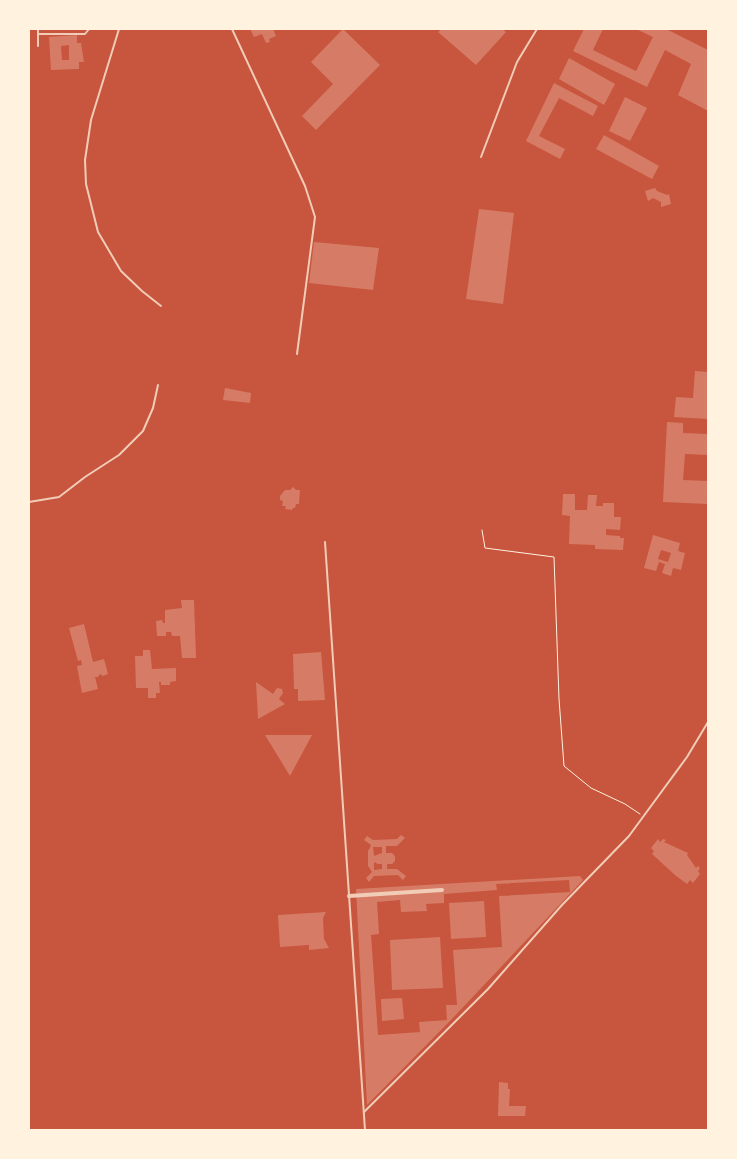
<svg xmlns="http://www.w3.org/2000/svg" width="737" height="1159" viewBox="0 0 737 1159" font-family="Mulish,sans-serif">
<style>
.building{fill:#d67c66;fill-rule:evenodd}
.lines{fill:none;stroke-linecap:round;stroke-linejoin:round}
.path{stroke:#fff3e0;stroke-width:1}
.service{stroke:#f1ccb7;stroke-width:2}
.minor{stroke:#f1ccb7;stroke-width:4}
</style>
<rect width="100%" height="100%" fill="#c8553d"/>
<g class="building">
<path d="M250,29h23l3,7 -7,3 1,3 -4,1 -4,-9 -8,3z"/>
<path d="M343,29l37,36 -64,65 -14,-14 31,-32 -22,-22z"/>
<path d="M442,29h60l4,3 -30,33 -38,-33z"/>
<path d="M584,29h19l-10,21 43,21 17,-34 -17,-8h30l42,21v61l-30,-16 13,-31 -26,-14 -18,37 -74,-36z"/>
<path d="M77,35v8h4l3,19h-5v7l-28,1 -2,-33zM69,45v15h-7l-1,-14z"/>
<path d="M569,58l46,26 -11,21 -45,-26z"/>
<path d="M554,83l44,23 -5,10 -34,-18 -20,38 26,13 -5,10 -34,-18z"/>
<path d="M625,97l22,11 -17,33 -21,-10z"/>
<path d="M604,135l55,31 -7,13 -56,-30z"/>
<path d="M655,188l2,3 10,4 2,-1 2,10 -10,3v-5l-8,-4 -5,3 -3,-10z"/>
<path d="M479,209l35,4 -11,91 -37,-5z"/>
<path d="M314,242l65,6 -6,42 -64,-7z"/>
<path d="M695,371l13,1v47l-34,-2 2,-20 17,1z"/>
<path d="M225,388l26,5 -1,10 -27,-3z"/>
<path d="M667,422l16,1v10l25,1v21l-23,-1 -2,26 25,1v23l-45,-2z"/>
<path d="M293,487l3,3h4l-1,14h-3l-1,4h-2l-1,2 -7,-1 1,-3h-4l1,-5 -3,-1v-4l5,-6h5z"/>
<path d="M563,494h12v16h12l1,-15h9l-1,11h7v-3h11v14h7l-1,13 -14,-1v6l14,1v2h4l-1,12 -28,-1v-4l-26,-1 1,-28 -8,-1z"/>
<path d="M653,535l27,8 -2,8 7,2 -4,17 -8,-2 -2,8 -9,-3 3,-9 -6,-2 -3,9 -12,-3zM661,550l10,3 -3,9 -10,-3z"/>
<path d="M181,600h13l2,58h-14l-2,-22h-8l-1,-4h-5v4h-9l-1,-15 6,-1 1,3h2v-13l17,-2z"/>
<path d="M84,624l9,38 11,-3 4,15 -5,2 -3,-2 -2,3h-3l3,12 -16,4 -5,-27 5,-1 -1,-5 -3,1 -9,-33z"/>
<path d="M143,650h7l2,19 24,-1v13l-6,1v3h-9v-3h-2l1,11h-4v5h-8v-10h-12l-1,-32h8z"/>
<path d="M321,652l4,48 -27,1v-12h-4l-1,-35z"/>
<path d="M256,682l17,12 4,-6 5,1 1,4 -4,6 6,5 -27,15z"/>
<path d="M265,735h47l-22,41z"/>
<path d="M401,835l4,3 -8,8h-11v7h6l3,3v5l-3,3h-5v5h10l9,7 -3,4 -5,-5 -24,1 -5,6 -3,-4 6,-6 -4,-6v-16h1l2,-5 -7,-5 3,-4 6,4 24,-1zM373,847h9v6l-8,3zM374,862l4,2h4v5l-8,1z"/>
<path d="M658,839l2,3 3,-3 3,1 -2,2 24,11 -1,2 9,13 2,-2 2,2 -2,3 2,3 -7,9 -3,-3 -3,4 -12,-9 -23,-21 2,-3 -3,-3z"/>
<path d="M580,876l3,4 -133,141 -83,84 -11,-216zM569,880l1,12 -71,4 3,51 -49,3 4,55h-11l1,15 -28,2 1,10 -42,3 -7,-100 8,-1 -2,-32 23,-2 1,12 26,-1 -1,-7 18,-1v-9l53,-4 -1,-6z"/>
<path d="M484,901l2,36 -35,2 -2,-36z"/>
<path d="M326,912l-3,6 1,21 5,9 -20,2v-5l-29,2 -2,-32z"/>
<path d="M440,937l3,51 -51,2 -2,-50z"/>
<path d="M402,998l2,21 -22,2 -1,-22z"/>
<path d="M499,1082l9,1v6h2l-1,17h17l-1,10h-27z"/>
</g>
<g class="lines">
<path class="path" d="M482,530l3,18 69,9 5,142 5,67 27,22 34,16 15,10"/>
<g class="service">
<path d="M38,29v17"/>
<path d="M119,29l-28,91 -6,40 1,24 12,48 23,39 21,20 19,15"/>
<path d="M232,29l73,157 10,31 -18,137"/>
<path d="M38,34h47l4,-5"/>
<path d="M481,157l36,-95 20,-33"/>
<path d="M29,502l30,-5 26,-20 34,-22 24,-24 10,-23 5,-23"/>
<path d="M325,542l40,588"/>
<path d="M364,1112l124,-123 74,-84 67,-69 58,-79 21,-35"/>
</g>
<path class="minor" d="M349,896l93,-6"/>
</g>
<rect width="737" height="1159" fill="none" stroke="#fff3e0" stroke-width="60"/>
</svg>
